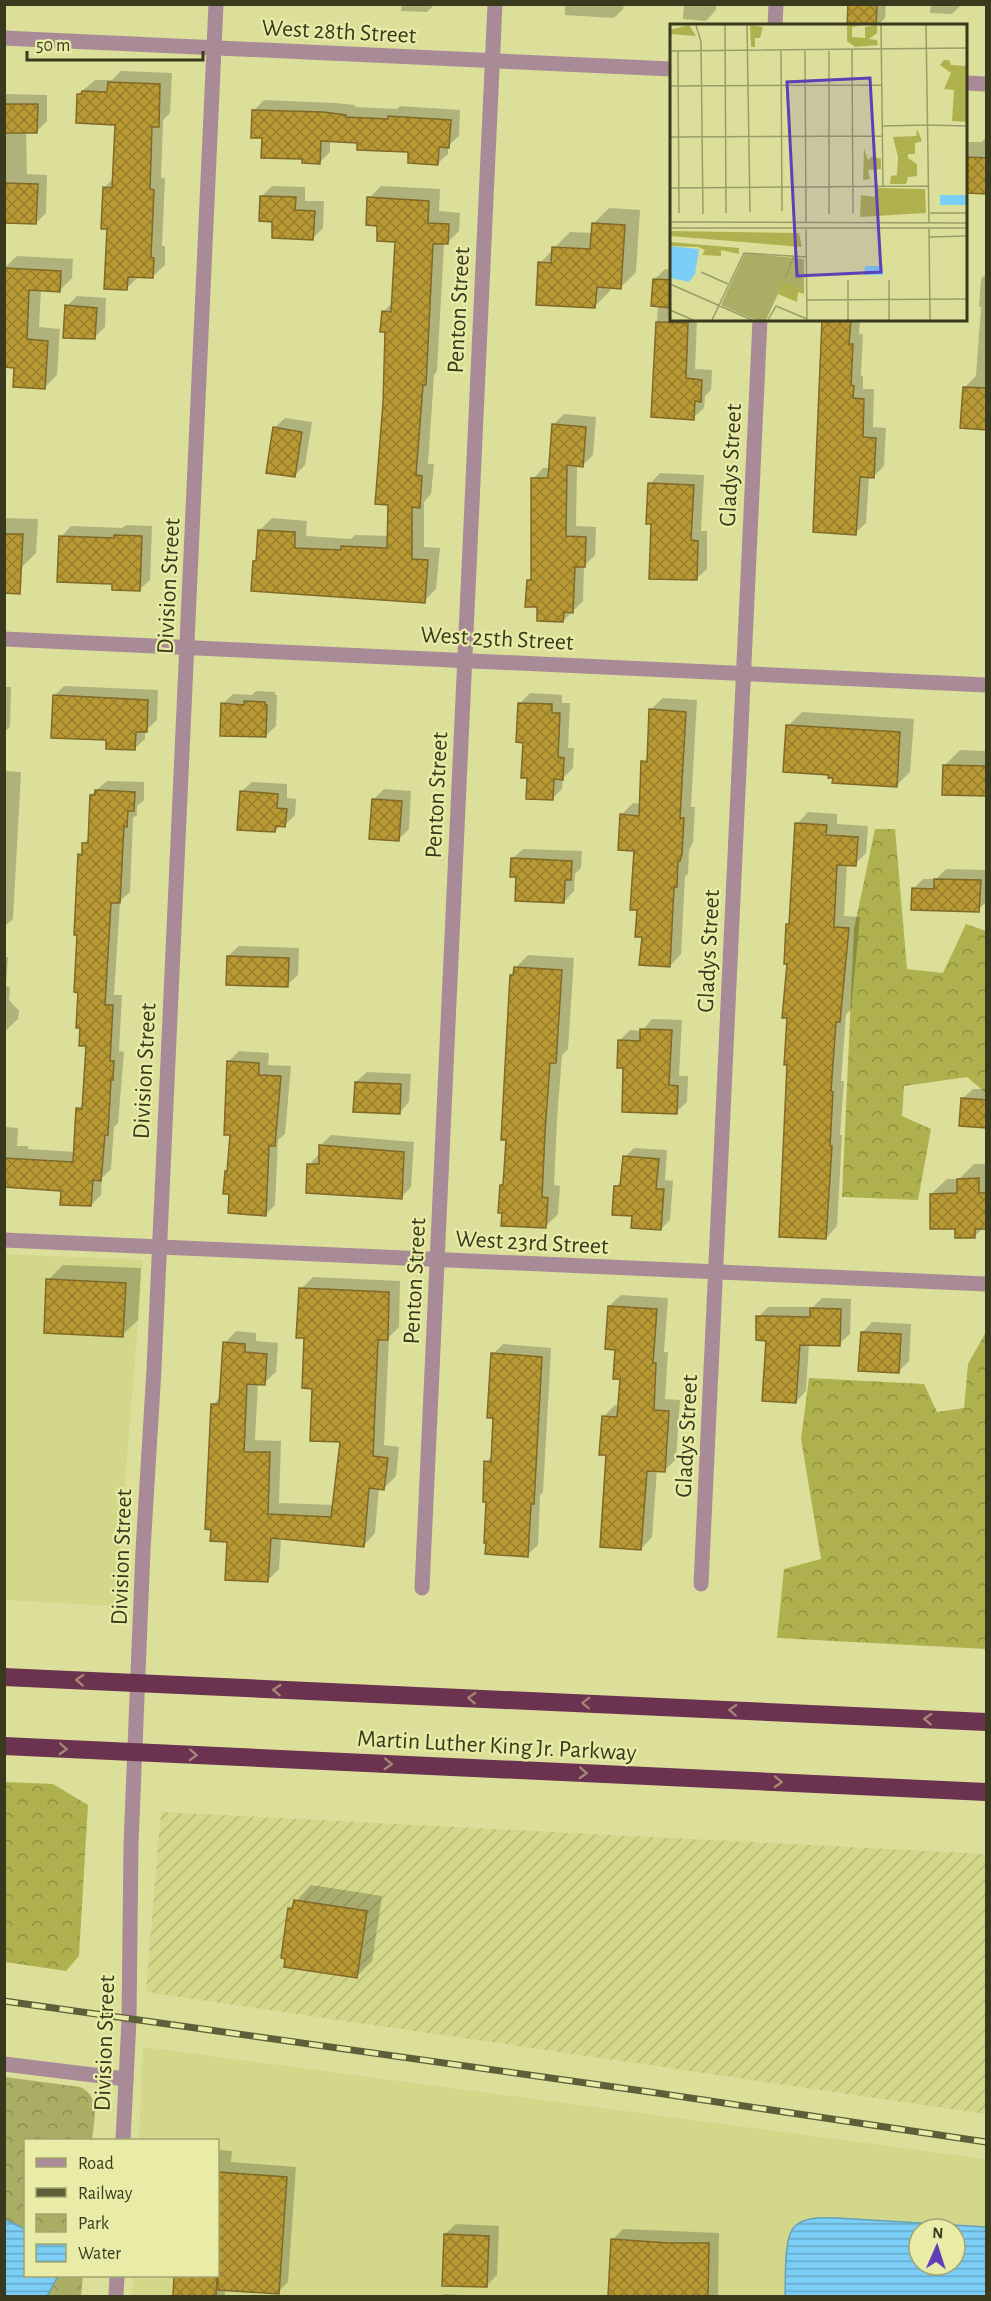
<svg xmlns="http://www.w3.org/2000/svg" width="991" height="2301" viewBox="0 0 991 2301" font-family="'Alegreya Sans',sans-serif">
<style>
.built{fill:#d3d78a;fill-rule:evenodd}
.industrial{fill:url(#industrial-furrows)}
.forest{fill:url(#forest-crowns)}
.park{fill:url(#park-crowns)}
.water{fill:url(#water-rules);stroke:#67a1b5;stroke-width:1.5;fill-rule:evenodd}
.shadow{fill:#0003}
.building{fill:url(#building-cross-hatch);stroke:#806a28;stroke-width:1.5}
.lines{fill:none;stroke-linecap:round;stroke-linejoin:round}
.minor{stroke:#a98b98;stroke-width:15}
.highway{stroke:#6c3350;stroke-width:18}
.rail-casing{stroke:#5d5f39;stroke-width:7}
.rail{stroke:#e8eca7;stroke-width:4.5;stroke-dasharray:14;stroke-linecap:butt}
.oneway{stroke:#a48677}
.labels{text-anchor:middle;stroke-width:4.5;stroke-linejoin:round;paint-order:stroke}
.street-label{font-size:24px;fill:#38391d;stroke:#e8eca7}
.inset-road{fill:none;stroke:#9a9d68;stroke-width:1.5}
.view{fill:#603eb6;fill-opacity:0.15;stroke:#603eb6;stroke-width:3}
.inset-edge{fill:none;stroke:#38391d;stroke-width:3}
</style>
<defs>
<pattern id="industrial-furrows" width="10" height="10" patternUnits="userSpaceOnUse" patternTransform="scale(1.5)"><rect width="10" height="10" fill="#d3d78a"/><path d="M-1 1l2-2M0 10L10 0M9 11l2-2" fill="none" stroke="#b6b977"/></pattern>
<pattern id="forest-crowns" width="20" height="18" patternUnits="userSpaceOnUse" patternTransform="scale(1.5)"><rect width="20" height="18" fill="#aeb14e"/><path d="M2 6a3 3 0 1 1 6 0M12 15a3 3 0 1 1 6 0" fill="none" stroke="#8f9140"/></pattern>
<pattern id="park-crowns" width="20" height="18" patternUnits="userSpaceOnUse" patternTransform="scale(1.5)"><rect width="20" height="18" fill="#aaad64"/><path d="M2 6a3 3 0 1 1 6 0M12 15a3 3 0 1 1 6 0" fill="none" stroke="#8b8e52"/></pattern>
<pattern id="water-rules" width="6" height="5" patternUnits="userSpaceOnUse" patternTransform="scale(1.5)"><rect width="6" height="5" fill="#7bcef6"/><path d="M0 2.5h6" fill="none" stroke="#66a8c7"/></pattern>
<pattern id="building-cross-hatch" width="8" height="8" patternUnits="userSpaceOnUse" patternTransform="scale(1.5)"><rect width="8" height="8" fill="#b99933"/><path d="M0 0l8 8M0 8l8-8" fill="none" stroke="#977e2b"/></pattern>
</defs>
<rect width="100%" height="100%" fill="#dbdf9a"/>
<g class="built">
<path d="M4,1254l139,6 -28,346 -110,-6z"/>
<path d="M143,2047l843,112v137h-854l1,-20h85v-136h-79zM919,2229h36v36h-36z"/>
</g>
<path class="industrial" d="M161,1812l825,42v260l-840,-122z"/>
<g class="forest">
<path d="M875,829h20l12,140 36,4 23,-49 20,7v162l-19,-16 -63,9 -2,30 29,13 -13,71 -76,-3 12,-268z"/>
<path d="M986,1332v317l-209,-11 7,-69 37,-10 -20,-120 8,-61 115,6 13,28 27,-4 4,-44z"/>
<path d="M5,1782l48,2 35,21 -9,151 -13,15 -61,-9z"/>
</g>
<path class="park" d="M5,2077l75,10c21,9 14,34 12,53h-66v136h57l-2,20h-76z"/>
<g class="water">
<path d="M837,2218l149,9v69h-201c1,-16 -2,-59 10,-70 11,-10 29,-8 42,-8zM919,2229h36v36h-36z"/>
<path d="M4,2219l21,10 1,47h32l-11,20h-42z"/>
</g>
<g class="shadow">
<path d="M402,4h33l-8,8 -26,-1z"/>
<path d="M565,4h59l-1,5 -9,9 -49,-3z"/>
<path d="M684,4h32v6l-10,11 -23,-2z"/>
<path d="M850,4h36l-1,14 -8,8h-28z"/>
<path d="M931,4h31l-10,10 -22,-1z"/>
<path d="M121,71l51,2 -2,40 -7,7 -2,58h4l-3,68h3v19l-13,12 -13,-1 -12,12 -19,-61 -4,-39 10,-10 2,-54 -37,-30 16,-14h17z"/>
<path d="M4,94l43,1v26l-10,10h-11l1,43 20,1 -1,38 -10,10 -32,-1z"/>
<path d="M264,100l70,3 21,2v2l42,2 3,-3 60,4 -1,26 -11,10v8l-11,10 -27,-13 -51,-9 -29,-2v12l-11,11 -15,-5 -41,-21 -10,-26z"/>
<path d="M986,137v55l-20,-1v-49h16z"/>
<path d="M272,186l33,1v14h19l-1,27 -10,10 -39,-18 -12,-24z"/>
<path d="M381,186l59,3 -1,22 21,2 -1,18 -12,12h-3l-7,128 -3,4 -6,89h6l-3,30 -7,8v45l16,1 -4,41 -12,12 -170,-40 4,-3 1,-27 13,-13 35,3 -1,15 45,3 4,-4 34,1 1,-32 -6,-101 2,-72 -3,-19 10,-10 4,-62 -18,-16 -10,-26z"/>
<path d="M609,208l31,2 -4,62 -15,15h-10l-1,4 -15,15 -55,-43 30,-31 23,1v-9z"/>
<path d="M986,247v181l-22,-40 12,-12 5,-69h-2l2,-28 4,-4z"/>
<path d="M17,256l56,3 -1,19 -13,13 -18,-1 -2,37 21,2 -3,46 -12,12 -30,-21 -11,-98z"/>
<path d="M665,269l7,1v50h25l-2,49 17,1 -1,20 -6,6 -1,12 -11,10 -41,-2 6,-111 -4,-25z"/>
<path d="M77,296l29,2 -1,29 -11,11 -27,-32z"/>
<path d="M826,320h34l-1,14h4l-2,42h2v13h11l-1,38 13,1 -2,38 -10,10h-5l-3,47 -11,10 -29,-204z"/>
<path d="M564,414l32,3 -3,38 -10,10h-6l-1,61 20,1 -1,28 -11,11 -1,35 -20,20 -24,-15 -11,-25 4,-4 1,-98 10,-11h7l3,-43z"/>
<path d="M285,418l27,4 -7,43 -11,11 -20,-48z"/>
<path d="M660,473l44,2 -3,56h6v38l-11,10 -44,-56 -2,-39z"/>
<path d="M4,518l34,1 -2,34 -15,15h-17z"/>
<path d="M126,525l26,1 -2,54 -11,10 -26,-7 -52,-46 10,-11 51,2z"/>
<path d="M64,686l94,4 -1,30 -12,11v8l-11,10 -26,-10 -54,-43z"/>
<path d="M4,687h7l-1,40 -6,5z"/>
<path d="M256,691l19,1v3h2l-1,31 -11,10 -42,-32 10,-10 19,1z"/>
<path d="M530,693l32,2v8h8l-2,45h6l-1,20 -10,10 -1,11 -10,10 -23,-22 -9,-74z"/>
<path d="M663,698l34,2 -6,107h4l-2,35 -4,8 -1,24 -3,2 -4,78 -11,12 -27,-30 -4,-27 -3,-59 -15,-35 12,-12 8,1 2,-42 6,-6 2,-47z"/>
<path d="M802,712l112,7 -4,53 -14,14 -62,-9 -46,-51z"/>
<path d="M960,750l26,1v44l-42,-29z"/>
<path d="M4,771l17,1 -8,147 -9,8z"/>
<path d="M107,781l37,1v18l-7,6v9l-4,3 -3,74 -10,9 -6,94h8l-3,56 5,1 -6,71 -4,4 -3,42 -9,9 -1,17 -10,10 -28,-15 -59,-4v-59l14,1 -1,18h11v3l47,3 3,-43 6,-6 3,-58 -6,-19 -2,-35 1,-136 3,-3 1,-9 6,-6 1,-42z"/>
<path d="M252,782l35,2v14l9,1 -1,16 -10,10h-4l-6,6 -34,-39z"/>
<path d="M384,789l27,2 -2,38 -10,10 -26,-39z"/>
<path d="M808,812l29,2v10l31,2 -2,27 -11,11h-8l-3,52 16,1 -9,93 -5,4 -5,67h3l-4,54h2l-5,91 -11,12 -37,-174 -1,-140 3,-3 6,-97z"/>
<path d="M523,849l59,2 -1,17 -6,6 -1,17 -10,11 -47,-26 -5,-17z"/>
<path d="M946,869l40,1v32l-8,8 -65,-21 10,-10h13z"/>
<path d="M239,946l60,2 -1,27 -11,10 -59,-29z"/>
<path d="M528,955l46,3 -6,91 -6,6 -5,64 -3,66 6,1 -2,28 -13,13 -44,-42 3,-3 3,-43 5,-163 3,-4v-4z"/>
<path d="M4,957h4l-2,29 4,1 -1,13 10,11 -1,8 -14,13z"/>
<path d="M652,1019l30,1 -3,56h9l-1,26 -11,10 -56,-72 10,-10 12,1z"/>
<path d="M239,1051l30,2 -1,12 23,1 -6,68 -7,6 -3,65 -10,10 -34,-22 -5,-21 3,-3 3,-35 -4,-72z"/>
<path d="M367,1072l44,2 -2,28 -10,11 -43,-31z"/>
<path d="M973,1089h13v38l-24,-28z"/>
<path d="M331,1135l83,7 -3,45 -10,10 -92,-32 10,-11 2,-9z"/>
<path d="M634,1148l33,2 -2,30 8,1 -3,39 -9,9 -27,-14 -18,-28 6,-7 3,-23z"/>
<path d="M974,1164h12v63h-2l-9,9 -18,-8 -26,-34 16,-15h12z"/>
<path d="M63,1265l78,3 -3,52 -16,15 -74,-55z"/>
<path d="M313,1277l87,4 -1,46 -10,10 -5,108 15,2 -3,29 -12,12h-5l-4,45 -11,12 -83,-7 -2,31 -12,12 -38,-41 -16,-135 8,-9 4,-53 11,-12 20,2v8l22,2 -2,29 -12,11h-6l-3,57 26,1 -2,62 55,2 8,-64 -28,-54 -13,-98z"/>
<path d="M621,1295l47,3 -4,54h4l-3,47 15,1 -4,59 -12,12 -7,-1 -5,67 -11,12 -33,-95 -5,-37 12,-12h5l1,-27 -12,-72z"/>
<path d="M822,1298l29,1 -1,35 -11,10 -30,-1 -3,48 -10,11 -38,-85 10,-10h45z"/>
<path d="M872,1322l39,2 -2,37 -11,11 -36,-39z"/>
<path d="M503,1344l48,4 -8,144 -3,3 -2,50 -11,10 -40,-54 -1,-39 7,-7 2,-38 -2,-63z"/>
<path d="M311,1885l71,11 -10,65 -15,15 -68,-67z"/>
<path d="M218,2150l14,1 -1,11 65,5 -8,115 -10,10 -53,-3v7h-51l1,-20h43z"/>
<path d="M456,2224l43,2 -2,49 -11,11 -41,-52z"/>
<path d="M623,2229l96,4 -1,63h-108l3,-57z"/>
<path d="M444,2294l17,1v1h-19z"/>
</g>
<g class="building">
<path d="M848,4h29l-1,22h-29z"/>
<path d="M108,82l52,2 -1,43h-7l-2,62 4,1 -3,67 3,1 -1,20 -25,-1 -1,13 -23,-1 3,-60h-6l2,-42 9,1 3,-63 -39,-2 1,-29h4l1,-3 25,1z"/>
<path d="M4,104h34l-1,29h-33z"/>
<path d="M252,110l71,2 23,3v2l42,2v-3l63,4 -2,28 -10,-1 -1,18 -30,-2v-11l-51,-2v-7l-36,-2 -1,23 -18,-1v-4l-41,-1 1,-20h-11z"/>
<path d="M966,157l21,1v36l-21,-1z"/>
<path d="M4,183l34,1 -2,40 -32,-1z"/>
<path d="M260,196l36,1 -1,13 20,1 -2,29 -41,-2v-16l-13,-1z"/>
<path d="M367,197l62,4 -1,22 21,1 -1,20h-15l-7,141h-3l-7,90 6,1 -2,32 -8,-1v52l16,1 -3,43 -174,-12 2,-30h3l2,-31 37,2v16l46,2v-4l46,2 1,-43 -13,-1 8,-101 2,-71h-5l2,-21 9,1 4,-70 -18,-1v-15l-11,-1z"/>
<path d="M592,223l33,2 -4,64 -24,-2 -2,21 -59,-3 2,-43 13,1 1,-16 38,2z"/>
<path d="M4,268l57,3 -1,21 -31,-2 -2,49 21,2 -3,48 -32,-2 1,-19 -10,-1z"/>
<path d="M653,279l19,1v28l-21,-2z"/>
<path d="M65,305l32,3 -2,31 -32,-1z"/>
<path d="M822,320h29l-2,24h4l-2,41 3,1 -1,12 11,1 -1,38 13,1 -2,40 -14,-1 -4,58 -43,-3z"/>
<path d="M656,322l32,1 -2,55 16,2 -1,22 -6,-1 -1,19 -43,-3z"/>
<path d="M963,387l24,1v42l-27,-2z"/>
<path d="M552,424l34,3 -3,40 -16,-2 -1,71 20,1 -1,30h-10l-2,46 -9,-1 -1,10 -26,-1v-14h-12l2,-27h4v-102h17z"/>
<path d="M273,427l29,5 -7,45 -29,-4z"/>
<path d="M648,483l46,2 -3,55 7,1 -1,39 -48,-1 2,-55h-5z"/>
<path d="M4,534h19l-3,60 -16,-1z"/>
<path d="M114,535l28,1 -2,55 -28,-1v-6l-55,-2 2,-46 55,2z"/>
<path d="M53,695l95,5 -1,32h-11l-1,18 -29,-1v-9l-55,-2z"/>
<path d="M244,701l21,1v3h2l-1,32 -46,-1 1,-33 23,2z"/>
<path d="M518,703l34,1v9h8l-2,44 6,1 -1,22 -9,-1 -1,21 -27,-1 1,-21h-6l2,-35 -7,-1z"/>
<path d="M649,709l37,3 -6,106h4l-2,36 -2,7h-2l-1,26h-3l-4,80 -31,-2 3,-28h-7l2,-27h-7l4,-59 -16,-1 2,-36 19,2 2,-55 6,1z"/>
<path d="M786,725l114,7 -3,55 -65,-4 1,-5h-5l1,-3 -46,-3z"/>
<path d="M943,765l44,1v30l-45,-1z"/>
<path d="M95,790l40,2 -1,19h-6l-1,16 -3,-1 -4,77h-9l-6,102h8l-3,56h4l-1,19 -2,-1 -3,56h-3l-4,46 -8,-1 -2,26 -31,-1 1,-14 -57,-4v-29l69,4 3,-54 6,1 4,-63h-7l1,-18h-4l2,-35 -4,-1 3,-57h-3l4,-81 4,1v-12h6l2,-48h5z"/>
<path d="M240,791l38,3 -1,14 10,1 -2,18 -9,-1 -1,6 -38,-2z"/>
<path d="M372,799l30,2 -3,40 -30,-2z"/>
<path d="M795,823l32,2 -1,10 32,2 -2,29 -19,-1 -3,62 15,1 -9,94h-4l-5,69 2,1 -3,54h2l-6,93 -47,-2 8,-172h-3l3,-47h-5l5,-54h-3l2,-40h3z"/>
<path d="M511,858l61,3 -1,19h-6l-1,23 -49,-2 1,-24h-6z"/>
<path d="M934,879l47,1 -2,32 -68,-2 1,-22 22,1z"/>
<path d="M227,956l62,2 -1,29 -62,-2z"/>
<path d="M514,967l48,3 -6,93h-6l-5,69 -3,65 6,1 -2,30 -45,-2 1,-13h-4l2,-28h3l3,-45h-5l9,-165h3z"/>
<path d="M640,1029l32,1 -3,55 9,1 -1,28 -55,-2 1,-44h-6l1,-28 22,1z"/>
<path d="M227,1061l32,2v12l22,1 -6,70h-6l-3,70 -38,-3 1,-19h-6l2,-23 2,1 3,-37h-6z"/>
<path d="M355,1082l46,2 -1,30 -47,-2z"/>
<path d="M961,1098l26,2v28l-28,-2z"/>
<path d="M319,1145l85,7 -2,47 -96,-6 1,-29h12z"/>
<path d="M623,1156l36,3 -3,30h8l-3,41 -30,-2 1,-12 -20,-1 2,-29h6z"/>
<path d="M979,1178v15h8v36h-12v9h-20v-9h-25v-35l27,-1v-14z"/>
<path d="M46,1279l80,4 -3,54 -79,-4z"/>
<path d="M299,1288l90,4 -1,48h-10l-5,116 15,2 -4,32 -15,-2 -5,59 -93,-9 -3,44 -43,-2 2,-38 -17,-1 1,-11 -6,-1 6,-125h8l4,-62 22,2v8l22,2 -2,31 -18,-1 -3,68h26l-2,62 63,3 9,-75 -30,-1 2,-52 -10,-1 2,-50h-8z"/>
<path d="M608,1306l49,3 -4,54h3l-2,47 15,1 -4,61 -18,-1 -6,79 -41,-3 6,-92h-7l3,-39 15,1 3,-38h-7l2,-29 -10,-1z"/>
<path d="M810,1308l31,1 -1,37 -40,-1 -4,58 -34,-2 4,-60 -10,-1v-24l54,1z"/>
<path d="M861,1332l40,2 -2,39 -41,-2z"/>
<path d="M491,1353l51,4 -8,147h-3l-3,53 -43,-3 1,-11h-2l2,-41h-3l1,-41 7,1 2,-44h-6z"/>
<path d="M294,1900l73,11 -10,67 -73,-11 1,-8 -4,-1 7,-50 4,1z"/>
<path d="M218,2172l69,5 -8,117 -61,-4z"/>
<path d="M444,2234l45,2 -2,51 -45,-1z"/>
<path d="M611,2239l58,4h40l-1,53h-100z"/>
<path d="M174,2276h43l-1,20h-43z"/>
</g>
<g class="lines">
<g class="minor">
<path d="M775,26l1,-22"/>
<path d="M4,38l668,31"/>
<path d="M966,83l20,1"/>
<path d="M4,639l982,46"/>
<path d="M4,1240l982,44"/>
<path d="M701,1584l59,-1264"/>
<path d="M422,1588l73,-1584"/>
<path d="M4,2064l122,15"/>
<path d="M123,2140l6,-120 2,-176 12,-294 11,-181 62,-1365"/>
<path d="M116,2296l1,-20"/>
</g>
<g class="highway">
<path d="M4,1677l982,45"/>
<path d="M4,1746l982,46"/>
</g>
<g class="rail-casing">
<path id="rail" d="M4,2001l653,92 329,49"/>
</g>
<use href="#rail" class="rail"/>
</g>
<defs><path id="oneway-chevron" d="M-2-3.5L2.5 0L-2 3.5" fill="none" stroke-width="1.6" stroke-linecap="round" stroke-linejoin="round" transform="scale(1.5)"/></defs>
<g class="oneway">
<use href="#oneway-chevron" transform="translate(80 1680) rotate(-177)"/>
<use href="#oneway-chevron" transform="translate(277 1690) rotate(-177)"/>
<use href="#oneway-chevron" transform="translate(472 1698) rotate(-177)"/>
<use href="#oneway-chevron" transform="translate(586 1703) rotate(-178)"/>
<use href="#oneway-chevron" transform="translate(733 1710) rotate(-177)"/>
<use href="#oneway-chevron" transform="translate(928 1719) rotate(-177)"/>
<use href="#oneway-chevron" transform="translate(63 1749) rotate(3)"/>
<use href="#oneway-chevron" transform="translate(193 1755) rotate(2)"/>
<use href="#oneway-chevron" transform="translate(388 1764) rotate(3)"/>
<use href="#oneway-chevron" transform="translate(583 1773) rotate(3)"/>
<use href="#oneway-chevron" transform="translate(778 1782) rotate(3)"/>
</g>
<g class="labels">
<g class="street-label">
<text transform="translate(339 31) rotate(3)" y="8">West 28th Street</text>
<text transform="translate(458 310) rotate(-87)" y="8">Penton Street</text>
<text transform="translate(730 465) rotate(-87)" y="8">Gladys Street</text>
<text transform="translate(168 586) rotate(-87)" y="8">Division Street</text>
<text transform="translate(497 638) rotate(3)" y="8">West 25th Street</text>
<text transform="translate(436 795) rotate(-87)" y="8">Penton Street</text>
<text transform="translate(708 951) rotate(-87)" y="8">Gladys Street</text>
<text transform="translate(144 1071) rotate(-87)" y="8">Division Street</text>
<text transform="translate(532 1242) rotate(3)" y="8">West 23rd Street</text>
<text transform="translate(414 1281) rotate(-87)" y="8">Penton Street</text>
<text transform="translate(686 1436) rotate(-87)" y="8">Gladys Street</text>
<text transform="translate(121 1557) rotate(-88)" y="8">Division Street</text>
<text transform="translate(497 1745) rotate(3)" y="8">Martin Luther King Jr. Parkway</text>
<text transform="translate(104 2043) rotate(-88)" y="8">Division Street</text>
</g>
</g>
<g transform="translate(670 24)">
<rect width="297" height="297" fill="#dbdf9a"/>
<path d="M19,1l7,11 -26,-2v-4zM80,1l13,2 -3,11h-5v9h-4zM177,1h14l-9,2v10l13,1v-11l12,-2v8l-8,6 8,1 1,5 -23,2 -8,-6zM274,36h5l2,5 16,1v56l-15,-1 2,-31 -10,-1 7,-16 -11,-8zM247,105l5,12 -7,2v11h-7v4l9,6v12l-9,1 -2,7h-16l1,-8 6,-1 1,-18 -5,-20 23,-1zM194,124l4,12 4,-4 9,3v10l-13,1 2,9 -7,1zM207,164l48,1 1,24 -66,4 1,-22 13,2zM0,207l129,2 3,14 -132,-11zM0,218l69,6v6l-18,-4v6l-19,-1 3,-5 -7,-3 -28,-1zM113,258l21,7v5l-6,-2 -1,10 -19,-8z" fill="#aeb14e"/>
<path d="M75,229l59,6v30l-21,-6 -17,37h-11l-34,-15z" fill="#aaad64"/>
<path d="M73,236l36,3 -1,17 -36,-3zM63,257l25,8 -15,18 -19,-2z" fill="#aaad64"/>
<path d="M270,171h27v10h-27zM0,222l29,3 -4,25 -6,8 -18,-4zM213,242v9h-19l1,-9z" fill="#7bcef6"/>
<path class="inset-road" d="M26,1l5,17 2,172M55,1l1,188M77,1l3,187M211,1l2,161M256,1l3,198M182,26l1,163M0,27l297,-3M8,27l1,162M111,27l1,160M135,27l1,172M159,27v163M0,62l212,-1M257,101l40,1M212,102l45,-1M0,113l213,-1M0,164l259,-2M260,189h37M0,198l297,1M0,204h297M136,205l1,91M259,205l1,91M259,213l38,-1M31,248l27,12M115,254l9,-22M178,256v40M219,256v40M0,260l82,36M137,276l160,-1M0,286l23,10M42,296l32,-67 63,4M98,296l8,-14 31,13"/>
<path class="view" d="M200,54l11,194 -84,4 -10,-194z"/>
<rect width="297" height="297" class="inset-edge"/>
</g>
<rect width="991" height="2301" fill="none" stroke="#38391d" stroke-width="12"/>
<rect x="24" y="2139" width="195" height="138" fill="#e8eca7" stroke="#a2a470" stroke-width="1.5"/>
<rect x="36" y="2158" width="30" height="9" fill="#a98b98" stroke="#a2a470" stroke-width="1.5"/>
<text x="78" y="2169" font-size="18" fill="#38391d">Road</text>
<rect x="36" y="2188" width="30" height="9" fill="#5d5f39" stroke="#a2a470" stroke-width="1.5"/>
<text x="78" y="2199" font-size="18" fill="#38391d">Railway</text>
<rect x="36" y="2214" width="30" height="18" fill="url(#park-crowns)" stroke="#a2a470" stroke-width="1.5"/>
<text x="78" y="2229" font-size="18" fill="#38391d">Park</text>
<rect x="36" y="2244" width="30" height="18" fill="url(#water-rules)" stroke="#a2a470" stroke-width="1.5"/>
<text x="78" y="2259" font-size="18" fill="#38391d">Water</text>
<g transform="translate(937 2247) rotate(3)"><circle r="28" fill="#e8eca7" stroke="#a2a470" stroke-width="1.5"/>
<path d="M0-4.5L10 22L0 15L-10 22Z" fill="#603eb6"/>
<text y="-9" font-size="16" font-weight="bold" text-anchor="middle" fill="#38391d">N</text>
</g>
<path d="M27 51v9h176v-9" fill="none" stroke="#38391d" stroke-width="3"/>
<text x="36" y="51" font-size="18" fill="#38391d" stroke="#e8eca7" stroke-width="4.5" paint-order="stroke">50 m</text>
</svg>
